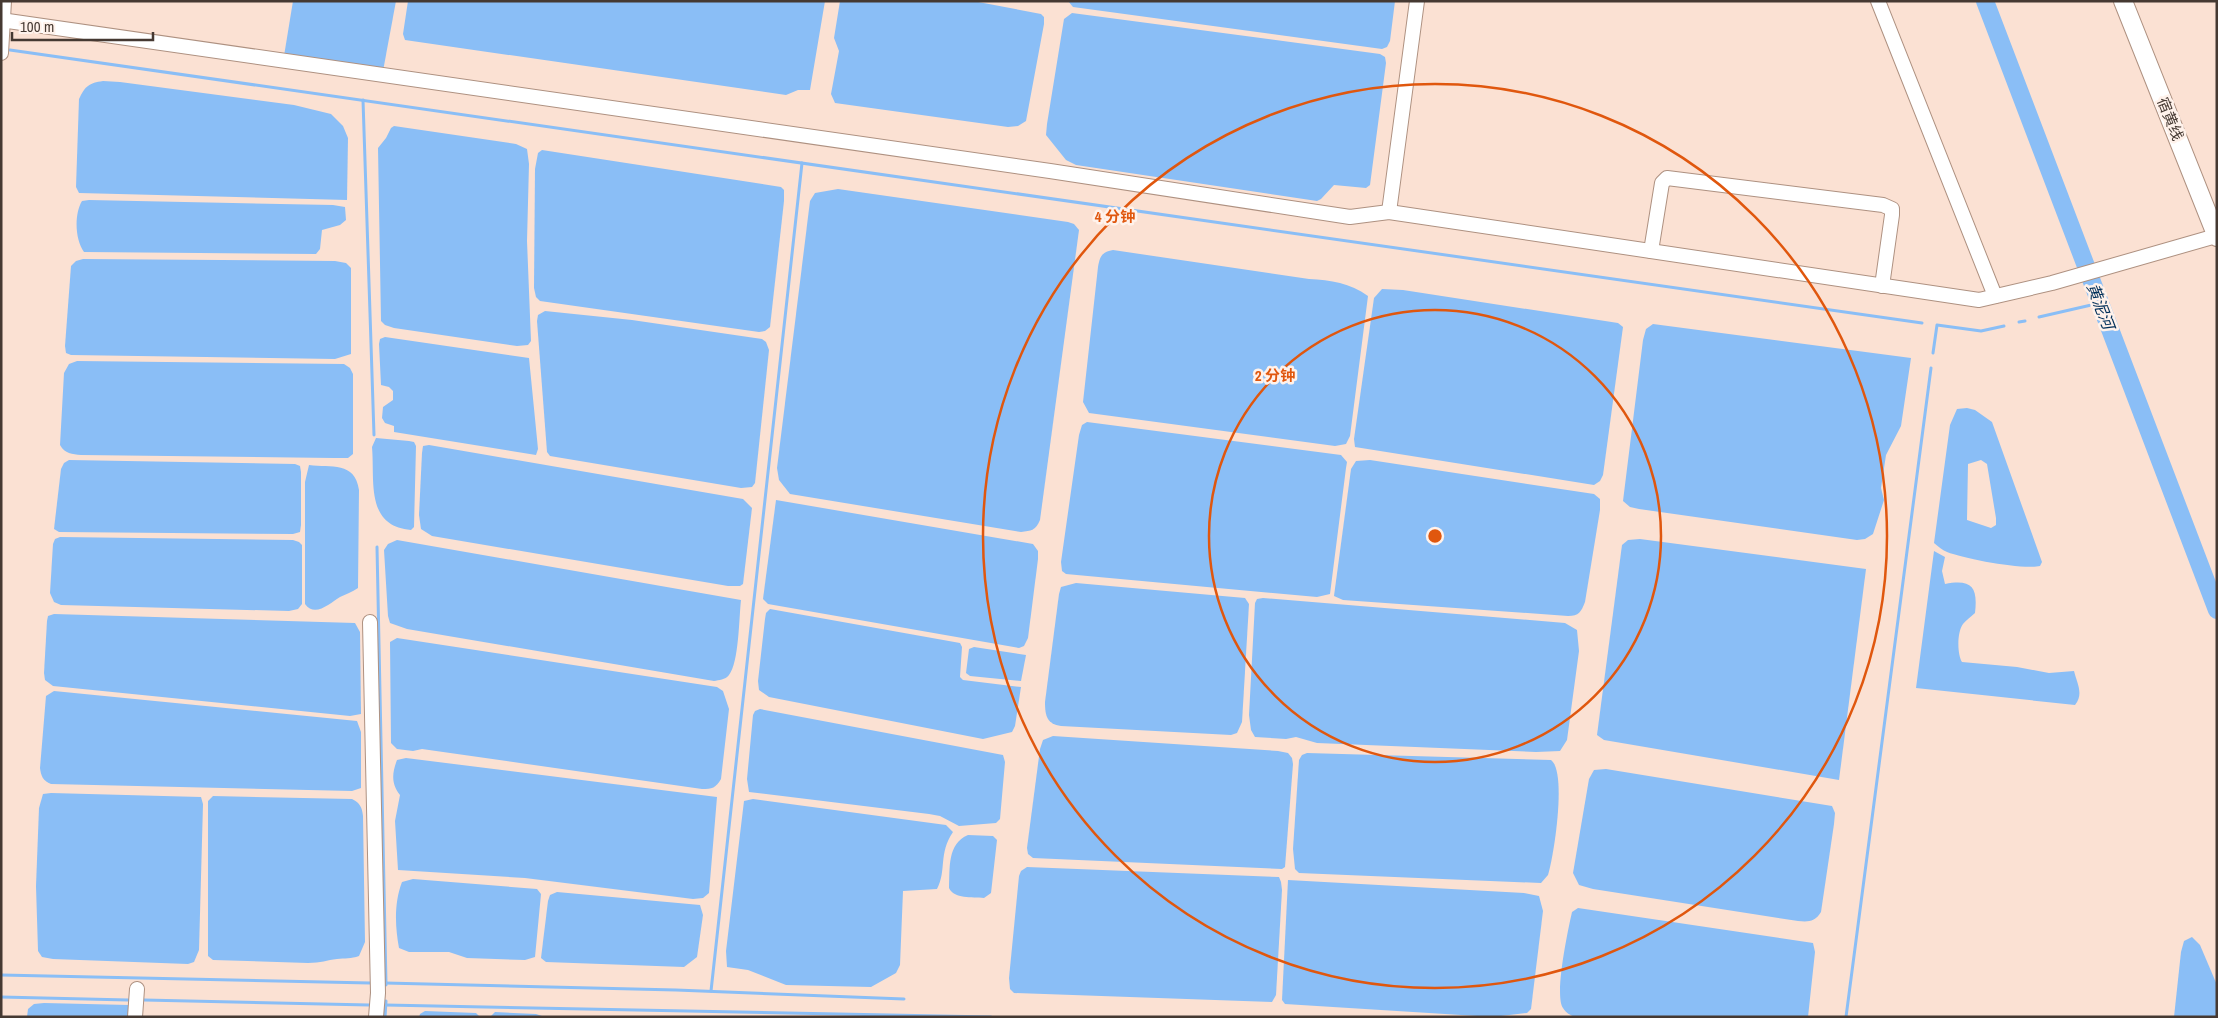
<svg xmlns="http://www.w3.org/2000/svg" width="2218" height="1018" viewBox="0 0 2218 1018" font-family="'Archivo Narrow','Noto Sans SC',sans-serif">
<style>
.water{fill:#8abef6;fill-rule:evenodd}
.lines{fill:none;stroke-linecap:round;stroke-linejoin:round}
.stream{stroke:#8abef6;stroke-width:3}
.river{stroke:#8abef6;stroke-width:18}
.minor-casing{stroke:#ae9181;stroke-width:16}
.major-casing{stroke:#ae9181;stroke-width:20}
.minor{stroke:#fff;stroke-width:14}
.major{stroke:#fff;stroke-width:18}
.ring{fill:none;stroke:#e0570e;stroke-width:2.5}
.labels{text-anchor:middle;stroke-width:5;stroke-linejoin:round;paint-order:stroke}
.street-label{font-size:15px;fill:#453932;stroke:#fff2eb}
.water-label{font-size:16px;font-style:italic;fill:#002f59;stroke:#fff2eb}
.centre{fill:#e0570e;stroke:#fff2eb;stroke-width:2.5}
.ring-label{font-size:15px;text-anchor:middle;font-weight:bold;fill:#e0570e;stroke:#fff2eb;stroke-width:5;stroke-linejoin:round;paint-order:stroke}
</style>
<rect width="100%" height="100%" fill="#fbe1d3"/>
<g class="water">
<path d="M293,1h103l-13,70 -99,-15z"/>
<path d="M408,1h417l-15,89h-12l-12,5 -381,-55 -2,-6z"/>
<path d="M840,1h133l68,13 3,3v7l-18,97 -8,5 -10,1 -173,-24 -4,-9 8,-43 -5,-13z"/>
<path d="M1068,1h327l-5,40 -3,6 -5,2 -309,-42z"/>
<path d="M1072,13l308,41 5,3 1,6 -16,122 -4,3 -32,-3 -13,14 -4,2 -241,-36 -10,-5 -20,-25 1,-11 17,-105z"/>
<path d="M103,81l17,1 174,23 37,9 12,12 5,12 -1,62 -268,-7 -3,-6 3,-88c6,-13 10,-16 24,-18z"/>
<path d="M394,126l122,18 11,5 2,15 -2,77 4,100 -3,4 -11,1 -123,-18 -9,-3 -4,-4 -3,-173 8,-10 5,-10z"/>
<path d="M542,150l239,37 3,3v11l-14,126 -5,4 -6,1 -219,-31 -4,-4 -2,-9 1,-119 3,-16z"/>
<path d="M838,189l230,33 6,2 5,6 -39,290c-4,10 -9,11 -19,12l-231,-38 -11,-14 -2,-12 33,-267 5,-8z"/>
<path d="M89,200l244,5 12,2 1,13 -6,5 -18,5 -2,19 -4,5 -232,-2c-9,-12 -10,-38 -2,-51z"/>
<path d="M1113,250l196,29c22,1 41,4 59,17l-18,140 -4,8 -11,2 -246,-33 -6,-11 15,-135c2,-11 4,-15 15,-17z"/>
<path d="M83,259l252,2 11,2 5,5v86l-16,5 -264,-4 -5,-2 -1,-7 6,-80 5,-5z"/>
<path d="M1382,289l21,1 215,33 5,4 -20,148 -3,6 -6,4 -239,-38 -1,-8 20,-141z"/>
<path d="M545,311l87,9 130,19 4,3 3,8 -14,133 -3,4 -11,1 -191,-32 -3,-4 -10,-131 1,-6z"/>
<path d="M1653,324l258,34 -10,68 -15,29 -5,33 3,12 -11,34 -8,5 -8,1 -218,-31 -9,-2 -7,-6 20,-161 3,-11z"/>
<path d="M385,337l144,21 9,91 -2,6 -142,-23v-6l-9,-3 -3,-5 1,-11 10,-7v-9l-4,-4 -8,-2 -2,-41 1,-5z"/>
<path d="M77,361l267,3 6,4 3,6v80l-5,4h-14l-253,-3c-9,-1 -16,-1 -21,-10l4,-72 5,-9z"/>
<path d="M1967,408l8,2 17,12 50,140 -2,4c-17,4 -75,-7 -93,-14 -5,-2 -9,-6 -13,-9l16,-118 7,-16zM1981,460l6,4 9,54v7l-5,3 -24,-8 1,-56z"/>
<path d="M1087,422l254,33 6,7 -1,6 -16,126 -13,3 -251,-23 -4,-3 -1,-9 18,-127 3,-10z"/>
<path d="M376,438l33,3 5,1 2,4 -2,81 -3,3c-46,-4 -36,-49 -39,-83z"/>
<path d="M429,445l314,54 9,9 -9,76 -3,2h-12l-296,-50 -11,-7 -2,-14 3,-62 1,-7z"/>
<path d="M69,460l226,4 5,2 1,6v53l-1,7 -7,2 -234,-2 -5,-3 7,-60 3,-6z"/>
<path d="M1370,460l224,34 6,5v11l-15,92c-4,10 -6,14 -17,14l-225,-16 -9,-4 17,-127 5,-8z"/>
<path d="M309,465c22,3 46,-4 50,25l-1,98c-6,4 -12,6 -18,9 -10,6 -25,21 -35,7v-122z"/>
<path d="M776,500l257,44 5,7v8l-10,79 -4,8 -5,2 -251,-44 -5,-5z"/>
<path d="M60,537l233,3 6,2 3,3v59l-4,5 -9,2 -228,-6 -7,-3 -4,-9 3,-49 2,-5z"/>
<path d="M1640,539l226,30 -27,211 -235,-40 -7,-5 25,-190 6,-5z"/>
<path d="M397,540l344,60c-2,17 -2,63 -12,75 -4,5 -10,5 -15,6l-307,-52 -17,-6 -2,-7 -4,-66 4,-6z"/>
<path d="M1934,551l11,6 -3,14 3,13c27,-5 33,3 30,29 -4,4 -9,7 -12,11 -6,8 -6,30 -1,38l55,5 32,6 25,-2c3,12 10,23 1,34l-159,-17z"/>
<path d="M1076,583l169,15 4,6 -7,118 -5,11 -6,2 -170,-9c-14,-2 -16,-10 -16,-24l14,-108 2,-7z"/>
<path d="M1263,598l302,25 12,7 2,21 -12,89 -7,11 -24,1 -219,-9 -21,-6 -10,2 -31,-2 -4,-7 -2,-15 6,-112 2,-4z"/>
<path d="M770,609l190,34 2,4 -2,30 3,3 58,7 -6,39 -3,6 -29,7 -214,-42 -10,-7 -1,-9 7,-62 1,-6z"/>
<path d="M54,614l301,9 5,9 1,82 -11,2 -297,-30 -8,-6 -1,-7 3,-52 1,-5z"/>
<path d="M397,638l320,49 6,4 6,18 -8,70c-5,9 -9,10 -19,10l-280,-40 -9,2 -16,-2 -6,-6 -1,-101z"/>
<path d="M974,647l52,8 -5,26 -51,-5 -4,-3 3,-24z"/>
<path d="M54,691l303,30 4,11v56l-9,3 -301,-7c-8,-3 -10,-8 -11,-16l6,-72z"/>
<path d="M760,709l243,46 2,7 -5,57 -4,4 -37,3 -19,-10 -11,-2 -180,-22 -2,-13 6,-64 2,-4z"/>
<path d="M1053,736l225,15 10,2 4,5 1,6 -8,103 -3,2 -249,-11 -5,-4 -1,-6 13,-99 3,-9z"/>
<path d="M1307,753l244,7c16,12 3,95 -3,115l-7,8 -242,-10 -4,-4 -2,-20 6,-89 3,-5z"/>
<path d="M406,758l311,39 -8,96 -6,5 -10,1 -168,-21 -127,-8 -3,-49 5,-26c-9,-11 -8,-22 -3,-35z"/>
<path d="M1606,769l226,37 3,7 -1,11 -13,88c-6,10 -13,10 -23,9l-205,-32 -14,-4 -6,-12 16,-94 5,-9z"/>
<path d="M51,793l150,4 2,7 -4,146 -5,12 -6,2 -135,-5 -11,-2 -4,-6 -2,-65 3,-78 4,-14z"/>
<path d="M213,796l139,3c8,4 10,8 11,17l2,126 -6,14c-8,3 -14,2 -22,3 -10,1 -16,4 -29,4l-95,-3 -5,-4v-155z"/>
<path d="M753,799l193,26 7,7c-15,22 -6,38 -16,57l-34,2 -3,74 -4,8 -25,14 -85,-2 -38,-15 -21,-3 -1,-16 18,-150z"/>
<path d="M968,835l25,1 4,4 -6,53 -7,5c-12,-1 -30,1 -35,-10 1,-20 -2,-44 19,-53z"/>
<path d="M1027,867l252,10 2,5 1,8 -6,105 -4,7 -258,-9 -4,-4 -1,-11 10,-102 2,-5z"/>
<path d="M413,879l124,10 4,5 -6,63 -10,3 -58,-2 -18,-6h-40l-10,-4c-4,-22 -5,-45 3,-66z"/>
<path d="M1288,880l236,13 15,3 4,15 -12,98 -4,4 -26,3h-24l-192,-12 -3,-4z"/>
<path d="M557,892l143,13 3,10 -6,42 -13,10 -138,-5 -5,-4 7,-57 2,-6z"/>
<path d="M1578,908l235,35 2,9 -7,65h-233c-5,-2 -9,-4 -12,-9 -9,-13 5,-78 9,-96z"/>
<path d="M2192,937l8,8 17,40v32h-43l7,-65 3,-11z"/>
<path d="M44,1003l85,2 2,12h-104l1,-8 6,-5z"/>
<path d="M425,1011l51,2 4,4h-61l1,-3z"/>
<path d="M495,1012l41,2 9,3h-55z"/>
</g>
<g class="lines">
<g class="stream">
<path d="M10,50l1912,273"/>
<path d="M363,100l11,335"/>
<path d="M2039,317l61,-14"/>
<path d="M2019,322l6,-1"/>
<path d="M1933,353l4,-28 44,6 23,-5"/>
<path d="M377,547l9,438"/>
<path d="M1,975l369,8"/>
<path d="M385,983l291,7 228,9"/>
<path d="M711,991l91,-828"/>
<path d="M1,997l127,3"/>
<path d="M144,1000l225,5"/>
<path d="M385,1005l606,12"/>
<path d="M385,1017l1,-16"/>
<path d="M1846,1017l85,-649"/>
</g>
<path class="river" d="M1985,1l232,609"/>
<g class="minor-casing">
<g id="minor">
<path d="M1878,1l117,295"/>
<path d="M1,20l1049,151 300,46 39,-5 590,88 73,-17 164,-47"/>
<path d="M1,53l3,-52"/>
<path d="M1389,212l28,-211"/>
<path d="M1651,251l11,-68 5,-5 216,27 9,4v6l-10,71"/>
<path d="M370,622l8,371 -2,24"/>
<path d="M135,1017l2,-28"/>
</g>
</g>
<g class="major-casing">
<path id="major" d="M2123,1l94,236"/>
</g>
<use href="#minor" class="minor"/>
<use href="#major" class="major"/>
</g>
<g class="ring">
<circle cx="1435" cy="536" r="226"/>
<circle cx="1435" cy="536" r="452"/>
</g>
<g class="labels">
<g class="street-label">
<text transform="translate(2170 119) rotate(68)" y="5">宿黄线</text>
</g>
<g class="water-label">
<text transform="translate(2101 306) rotate(69)" y="6">黄泥河</text>
</g>
</g>
<circle cx="1435" cy="536" r="8" class="centre"/>
<g class="ring-label">
<text x="1115" y="222">4 分钟</text>
<text x="1275" y="381">2 分钟</text>
</g>
<rect width="2218" height="1018" fill="none" stroke="#453932" stroke-width="5"/>
<path d="M12 32v8h141v-8" fill="none" stroke="#453932" stroke-width="2.5"/>
<text x="20" y="32" font-size="15" fill="#453932" stroke="#fff2eb" stroke-width="4" paint-order="stroke">100 m</text>
</svg>
